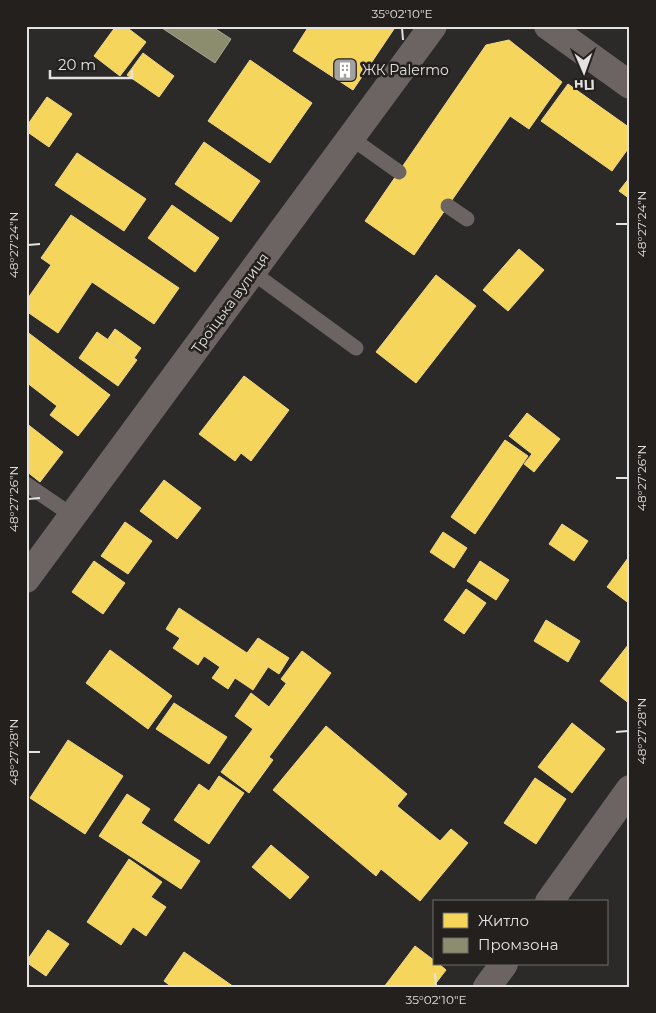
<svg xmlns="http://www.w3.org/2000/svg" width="656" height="1013" viewBox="0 0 656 1013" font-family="Montserrat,sans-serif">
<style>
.homes{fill:#f6d55c;stroke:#f1d984}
.industry{fill:#8c8c6e;stroke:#a6a690}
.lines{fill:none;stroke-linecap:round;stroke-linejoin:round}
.service{stroke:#6c6463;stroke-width:15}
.minor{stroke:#6c6463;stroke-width:28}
.tertiary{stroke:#6c6463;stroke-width:28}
.ticks{fill:none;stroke:#e4e2e1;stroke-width:2}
.labels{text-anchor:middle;stroke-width:5;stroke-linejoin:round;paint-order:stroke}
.poi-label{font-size:14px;fill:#e4e2e1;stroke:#23201e;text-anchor:start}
.street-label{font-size:14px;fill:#e4e2e1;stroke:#23201e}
.neatline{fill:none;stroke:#e4e2e1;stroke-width:2}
.ticks-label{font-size:12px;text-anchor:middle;fill:#e4e2e1}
</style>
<rect width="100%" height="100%" fill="#2c2a29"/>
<g class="homes">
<path d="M116,26h9l21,16 -26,34 -26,-20z"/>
<path d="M309,26h87l-43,64 -60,-39z"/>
<path d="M509,40l53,42 -33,47 -19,-13 -96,139 -49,-34 121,-176z"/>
<path d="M143,53l31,23 -15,21 -32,-22z"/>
<path d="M250,60l62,43 -42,60 -62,-42z"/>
<path d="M568,84l62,44v18l-18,25 -71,-50z"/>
<path d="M47,97l25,17 -23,33 -23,-16v-4z"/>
<path d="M204,142l56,39 -29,41 -56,-38z"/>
<path d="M77,153l69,46 -22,32 -69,-46z"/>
<path d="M630,177v22l-11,-8z"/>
<path d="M172,205l47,33 -24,34 -47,-34z"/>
<path d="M71,215l108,73 -25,36 -62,-42 -34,51 -32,-22v-10l25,-36 -10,-7z"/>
<path d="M519,249l25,21 -36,41 -25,-21z"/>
<path d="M436,275l40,31 -60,77 -40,-31z"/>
<path d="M115,329l26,19 -7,10 -26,-19z"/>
<path d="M26,331l84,64 -32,41 -28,-21 7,-9 -31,-24z"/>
<path d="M97,332l40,28 -19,26 -39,-28z"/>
<path d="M244,376l45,34 -38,51 -10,-8 -6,8 -36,-27z"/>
<path d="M527,413l33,26 -26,33 -10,-8 8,-10 -23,-18z"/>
<path d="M26,423l37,29 -23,30 -14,-11z"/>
<path d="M505,440l23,16 -53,78 -24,-17z"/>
<path d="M164,480l37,28 -24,31 -37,-28z"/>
<path d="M125,522l27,19 -24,33 -27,-18z"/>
<path d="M562,524l26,17 -14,20 -25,-17z"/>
<path d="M443,532l24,16 -13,20 -24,-16z"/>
<path d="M628,558l2,1v45l-23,-17z"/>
<path d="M94,561l31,22 -22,31 -31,-22z"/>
<path d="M480,561l29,19 -13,20 -29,-19z"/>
<path d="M466,589l20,14 -22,31 -20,-14z"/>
<path d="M179,608l89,59 -15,23 -18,-12 -7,11 -16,-11 8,-11 -16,-11 -6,9 -25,-17 7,-10 -14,-9z"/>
<path d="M546,620l34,21 -12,21 -34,-21z"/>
<path d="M258,638l31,20 -10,16 -32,-21z"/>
<path d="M628,645l2,2v57l-30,-23z"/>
<path d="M110,650l62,46 -24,33 -62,-46z"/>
<path d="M302,651l29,22 -19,26 -24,-18 -1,3 -6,-5z"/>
<path d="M288,681l24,18 -43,58 4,3 -24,33 -28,-21 32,-43 -18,-13 16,-23 18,14z"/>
<path d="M174,703l53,34 -18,27 -53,-35z"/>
<path d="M572,723l33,26 -33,44 -34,-26z"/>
<path d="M326,726l81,68 -10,12 43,35 11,-12 17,14 -48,58 -39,-32 -5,7 -103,-86z"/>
<path d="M68,740l55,36 -38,58 -55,-36z"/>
<path d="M219,776l25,17 -35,51 -35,-24 25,-36 10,7z"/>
<path d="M535,778l31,21 -30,45 -32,-21z"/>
<path d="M127,794l23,15 -9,14 59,38 -19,28 -82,-53z"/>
<path d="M271,845l38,32 -19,22 -38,-32z"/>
<path d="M129,859l33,23 -11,15 15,10 -20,29 -13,-9 -12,18 -34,-23z"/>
<path d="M48,930l21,14 -23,32 -20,-14z"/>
<path d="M415,946l20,15v3h4l7,6 -13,17h-49z"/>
<path d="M184,952l50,35h-62l-8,-6z"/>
</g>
<path class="industry" d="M159,26h52l20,13 -16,24z"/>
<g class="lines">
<g class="service">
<path d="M351,138l48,34"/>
<path d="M448,206l19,13"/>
<path d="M252,272l104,76"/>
<path d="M26,484l47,32"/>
</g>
<g class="minor">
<path d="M548,26l82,59"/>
<path d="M26,579l407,-553"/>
</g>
<g class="tertiary">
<path d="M549,902l81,-113"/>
<path d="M487,987l17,-23"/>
</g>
</g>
<path class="ticks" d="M402,28l1,12M616,224h12M28,245l12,-1M616,478h12M28,499l12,-1M616,732l12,-1M28,752h12M435,973l1,13"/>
<defs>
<g id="building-square" transform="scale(1.25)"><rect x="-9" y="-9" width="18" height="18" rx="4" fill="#a4a2a1" stroke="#23201e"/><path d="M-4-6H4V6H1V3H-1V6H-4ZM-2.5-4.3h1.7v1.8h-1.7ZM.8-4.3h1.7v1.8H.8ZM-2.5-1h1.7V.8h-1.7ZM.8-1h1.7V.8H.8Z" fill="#fff"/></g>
</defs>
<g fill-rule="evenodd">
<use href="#building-square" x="345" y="70"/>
</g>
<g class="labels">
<g class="poi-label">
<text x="362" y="75">ЖК Palermo</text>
</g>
<g class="street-label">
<text transform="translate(230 303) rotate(-54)" y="5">Троїцька вулиця</text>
</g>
</g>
<rect width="656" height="1013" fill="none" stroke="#23201e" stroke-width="55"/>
<rect x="433" y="900" width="175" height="65" fill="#23201e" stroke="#706e6c"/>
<rect x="443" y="913" width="25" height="15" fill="#f6d55c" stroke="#706e6c"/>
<text x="478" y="926" font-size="15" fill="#e4e2e1">Житло</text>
<rect x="443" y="938" width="25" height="15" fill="#8c8c6e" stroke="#706e6c"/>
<text x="478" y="950" font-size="15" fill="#e4e2e1">Промзона</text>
<g transform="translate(584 72) rotate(178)" stroke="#23201e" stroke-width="4" paint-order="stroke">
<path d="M0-4L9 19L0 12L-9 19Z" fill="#e4e2e1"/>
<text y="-8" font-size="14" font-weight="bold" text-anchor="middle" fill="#e4e2e1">Пн</text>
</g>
<path d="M50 70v8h82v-8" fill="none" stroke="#e4e2e1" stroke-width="2.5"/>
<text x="58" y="70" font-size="15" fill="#e4e2e1" stroke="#23201e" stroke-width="4" paint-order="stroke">20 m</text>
<rect x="28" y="28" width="600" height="958" class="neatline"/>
<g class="ticks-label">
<text x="402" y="18">35°02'10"E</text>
<text transform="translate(642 224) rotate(-90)" y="4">48°27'24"N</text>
<text transform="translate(14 245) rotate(-90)" y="4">48°27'24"N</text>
<text transform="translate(642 478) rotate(-90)" y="4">48°27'26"N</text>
<text transform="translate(14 499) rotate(-90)" y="4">48°27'26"N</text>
<text transform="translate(642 731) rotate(-90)" y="4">48°27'28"N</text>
<text transform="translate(14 752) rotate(-90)" y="4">48°27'28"N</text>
<text x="436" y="1004">35°02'10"E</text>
</g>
</svg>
